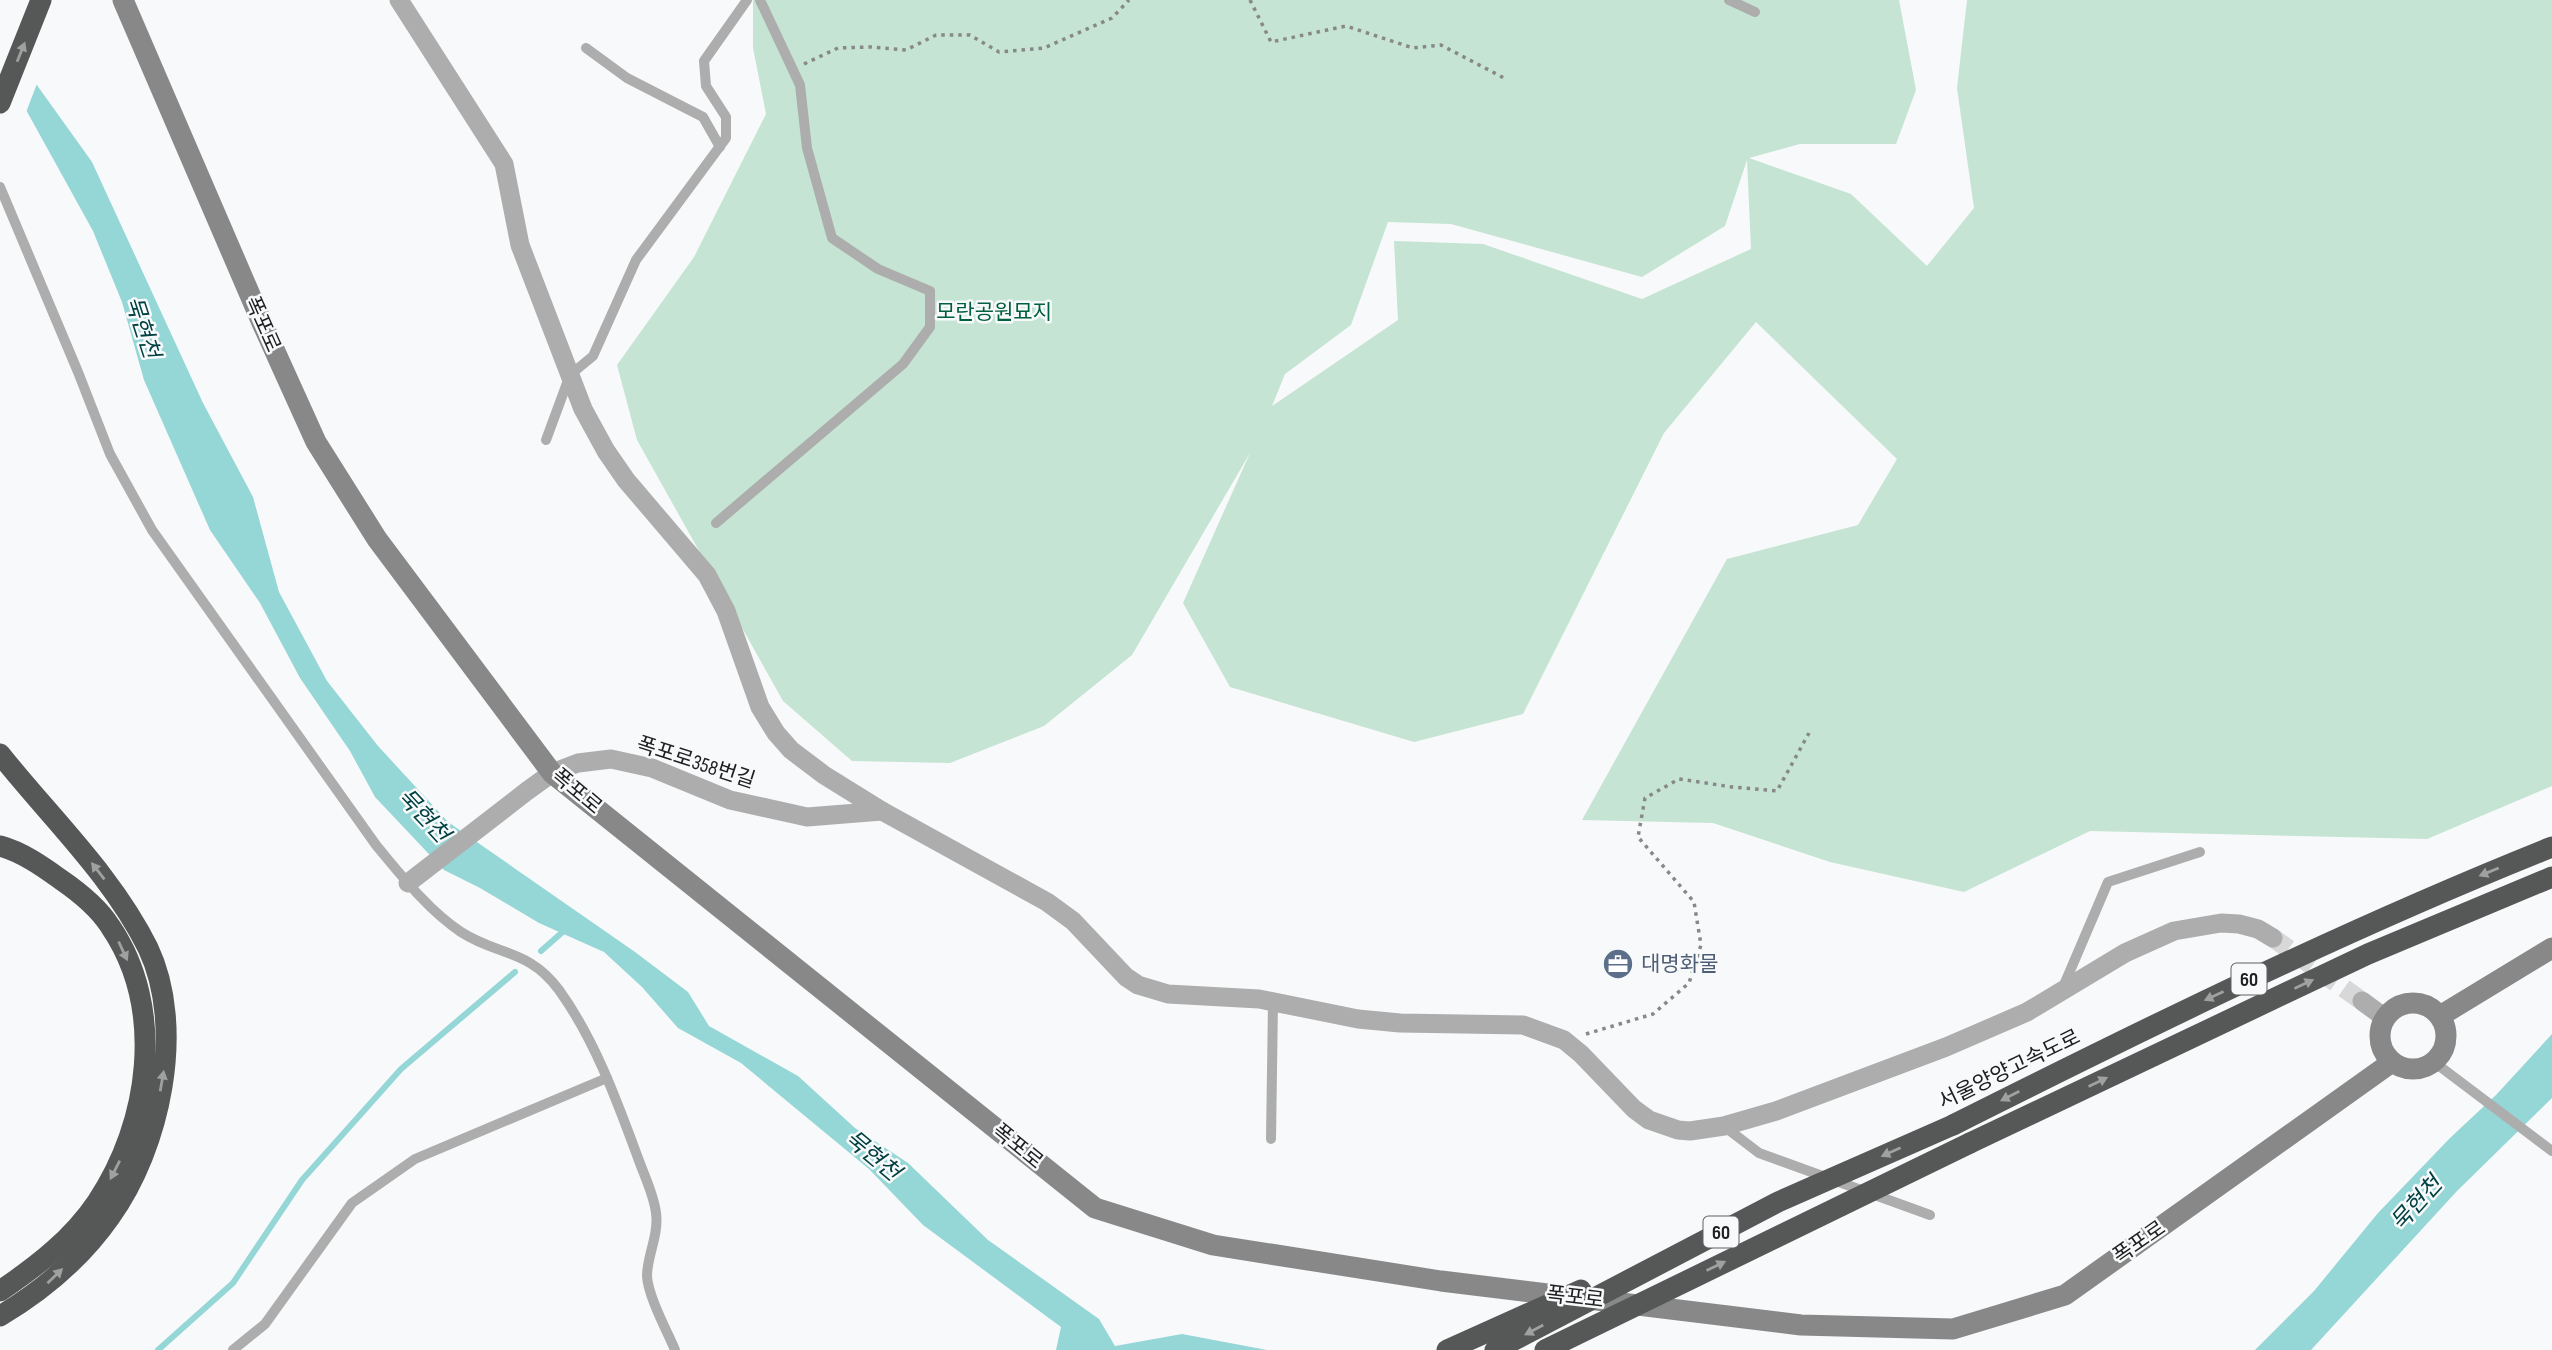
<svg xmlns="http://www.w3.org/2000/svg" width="2552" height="1350" viewBox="0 0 2552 1350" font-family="'Sofia Sans Condensed','Noto Sans KR',sans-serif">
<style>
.green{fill:#c5e4d3;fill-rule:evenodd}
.water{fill:#95d6d7}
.pier{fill:#f8f9fa}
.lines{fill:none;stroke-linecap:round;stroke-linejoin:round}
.stream{stroke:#95d6d7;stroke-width:6}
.street-tunnel{stroke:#d8d8d9;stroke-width:19;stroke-dasharray:19 10;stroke-linecap:butt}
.path{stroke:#888889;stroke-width:3.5;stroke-dasharray:3.5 5;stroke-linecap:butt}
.lane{stroke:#acadac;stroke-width:10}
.street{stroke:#acadac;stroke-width:19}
.secondary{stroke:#878887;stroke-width:21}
.highway{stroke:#565757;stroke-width:21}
.highway-bridge{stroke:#565757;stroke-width:21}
.oneway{fill:#9fa0a0}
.labels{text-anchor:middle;stroke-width:5;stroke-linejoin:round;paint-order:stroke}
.shield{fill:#f8f9fa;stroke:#616162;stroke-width:2}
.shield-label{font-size:19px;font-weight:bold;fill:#202021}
.park-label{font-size:21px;fill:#005f3e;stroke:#f8f9fa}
.street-label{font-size:21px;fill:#202021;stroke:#f8f9fa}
.service-label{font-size:21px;fill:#4e5e75;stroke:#f8f9fa;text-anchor:start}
.water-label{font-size:23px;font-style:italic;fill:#014142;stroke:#f8f9fa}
</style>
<rect width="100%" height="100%" fill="#f8f9fa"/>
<path class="green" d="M753,0h1146l17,90 -20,54h-96l-51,14 102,36 76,72 47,-58 -17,-120 10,-88h585v786l-125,53 -337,-8 -126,61 -134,-30 -117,-39 -131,-3 145,-261 131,-34 39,-66 -141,-137 -92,111 -141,281 -109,28 -184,-55 -47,-84 67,-150 -118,202 -88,71 -94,37 -98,-2 -69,-60 -146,-261 -20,-75 77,-108 72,-143 -13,-66zM1747,160l4,89 -109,50 -159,-55 -89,-3 4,79 -126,86 13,-32 66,-49 37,-103 63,2 191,53 83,-51z"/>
<g class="water">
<path d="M0,28l34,53 58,81 111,241 50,94 26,95 48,89 51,65 70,76 187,130 53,40 21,34 89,50 57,52 53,35 80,77 111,79 16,27 67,-12 85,16h-211l5,-23 -138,-102 -54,-56 -128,-106 -63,-35 -36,-41 -38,-35 -65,-29 -59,-35 -36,-18 -69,-73 -25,-46 -50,-73 -40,-75 -50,-73 -66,-150 -22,-78 -29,-71 -89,-161z"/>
<path d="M2552,1034v64l-95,93 -146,159h-56l59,-59 64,-78 72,-75 46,-43z"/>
</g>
<path class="pier" d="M0,25l38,56 -13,34 -25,-45z"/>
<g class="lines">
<g class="stream">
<path d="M541,951l25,-22"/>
<path d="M158,1350l75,-67 69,-103 99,-111 114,-97"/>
</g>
<path class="street-tunnel" d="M2273,938l89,63"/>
<g class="path">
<path d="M1250,0l21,42 75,-16 67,22 28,-3 63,33"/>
<path d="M804,64l34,-16 33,-1 35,3 30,-15h34l29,17 45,-4 68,-30 17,-18"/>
<path d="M1586,1034l67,-20 36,-31 12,-38 -7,-43 -56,-65 7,-39 34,-19 53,8 45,4 32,-58"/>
</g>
<g class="lane">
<path d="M1729,0l26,12"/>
<path d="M586,48l41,30 76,39 17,30"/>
<path d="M0,187l78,185 32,82 42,76 224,315c25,30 52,65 85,87 37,24 68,17 98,58 36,50 58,111 79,168 6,17 16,37 18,55 3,22 -9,43 -9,63 1,20 20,55 28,74"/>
<path d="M546,440l24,-65 23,-19 43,-96 90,-122v-21l-20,-31 -2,-25 43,-61"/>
<path d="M716,523l187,-159 27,-37v-36l-52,-22 -46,-31 -25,-90 -7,-63 -40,-85"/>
<path d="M2064,985l44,-103 92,-30"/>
<path d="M2434,1062l118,89"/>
<path d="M1725,1127l34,26 171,62"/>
<path d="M1271,1139l2,-137"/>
<path d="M233,1350l32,-26 87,-121 63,-44 192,-81"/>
</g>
<g class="street">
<path d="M399,0l105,164 16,81 63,164 23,42 20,29 81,95 19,36 34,96 16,26 15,17 33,25 58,36 165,91 26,19 53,56 12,8 30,9 91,5 99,20 42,4 123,2 41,15 17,14 53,55 15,11 29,10 12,1 34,-5 52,-15 170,-64 81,-35 98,-59 49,-22 47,-8 18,1 19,5 15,9"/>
<path d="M408,883l119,-92 25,-18 26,-10 33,-4 41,9 78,32 77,17 75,-6"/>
<path d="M2362,1001l23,17"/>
</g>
<g class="secondary">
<path d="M123,0l140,325 53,117 61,97 175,234 543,435 118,37 228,36 360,44 152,4 112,-34 327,-233"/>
<circle cx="2413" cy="1036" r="33"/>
<path d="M2440,1016l112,-68"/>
</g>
<g class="highway">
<path d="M0,103l41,-103"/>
<path d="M0,754c50,63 112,121 148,194 38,80 12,200 -38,269 -28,40 -68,74 -110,99"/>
<path d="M0,846c22,6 42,20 60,33 19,13 38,28 50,47 56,82 40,197 -13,276 -25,37 -60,64 -97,89"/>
<path d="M1953,1125c197,-99 394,-196 599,-278"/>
<path d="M1970,1143l398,-189 184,-77"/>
</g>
<g class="highway-bridge">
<path d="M1447,1350l134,-60"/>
<path d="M1495,1350l283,-148 175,-77"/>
<path d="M1545,1350l425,-207"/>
</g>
</g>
<defs><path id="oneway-solid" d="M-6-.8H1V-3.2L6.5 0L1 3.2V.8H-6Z" transform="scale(1.75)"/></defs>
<g class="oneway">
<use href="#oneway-solid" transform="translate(21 52) rotate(-68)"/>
<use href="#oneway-solid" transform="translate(98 871) rotate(-128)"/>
<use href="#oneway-solid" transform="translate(2489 872) rotate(158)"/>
<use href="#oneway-solid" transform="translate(123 951) rotate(65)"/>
<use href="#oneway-solid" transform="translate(2304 984) rotate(-25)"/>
<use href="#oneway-solid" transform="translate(2214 996) rotate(155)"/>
<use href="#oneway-solid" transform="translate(162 1081) rotate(-80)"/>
<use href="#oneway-solid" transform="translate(2098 1082) rotate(-26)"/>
<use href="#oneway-solid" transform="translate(2010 1096) rotate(153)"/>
<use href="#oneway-solid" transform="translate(1891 1152) rotate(156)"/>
<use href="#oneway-solid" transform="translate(115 1170) rotate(117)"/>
<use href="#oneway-solid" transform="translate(1716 1266) rotate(-26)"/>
<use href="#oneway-solid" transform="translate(55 1276) rotate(-44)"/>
<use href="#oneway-solid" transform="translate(1534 1330) rotate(152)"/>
</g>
<defs>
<g id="office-disc" transform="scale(1.575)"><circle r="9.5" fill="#5c6f8a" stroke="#f8f9fa"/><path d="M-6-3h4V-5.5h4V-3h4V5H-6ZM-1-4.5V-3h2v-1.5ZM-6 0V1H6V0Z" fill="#fff"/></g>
</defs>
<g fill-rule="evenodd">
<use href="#office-disc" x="1618" y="964"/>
</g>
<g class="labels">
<g class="shield">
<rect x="2231.5" y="963.5" width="35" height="31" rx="5"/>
<rect x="1703.5" y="1216.5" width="35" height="31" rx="5"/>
</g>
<g class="shield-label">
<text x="2249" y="986">60</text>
<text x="1721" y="1239">60</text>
</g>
<g class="park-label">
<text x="994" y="319">모란공원묘지</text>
</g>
<g class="street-label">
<text transform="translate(263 324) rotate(66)" y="7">폭포로</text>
<text transform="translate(696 762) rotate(18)" y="7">폭포로358번길</text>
<text transform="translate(577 791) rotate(40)" y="7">폭포로</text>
<text transform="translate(2009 1069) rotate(-26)" y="7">서울양양고속도로</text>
<text transform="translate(1018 1146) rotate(39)" y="7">폭포로</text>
<text transform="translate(2139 1242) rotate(-35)" y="7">폭포로</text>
<text transform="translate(1575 1297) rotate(7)" y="7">폭포로</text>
</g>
<g class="service-label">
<text x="1641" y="971">대명화물</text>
</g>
<g class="water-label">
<text transform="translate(143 327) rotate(72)" y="8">묵현천</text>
<text transform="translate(424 815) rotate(47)" y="8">묵현천</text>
<text transform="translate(873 1155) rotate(40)" y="8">묵현천</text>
<text transform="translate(2416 1203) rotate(-48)" y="8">묵현천</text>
</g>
</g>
</svg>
